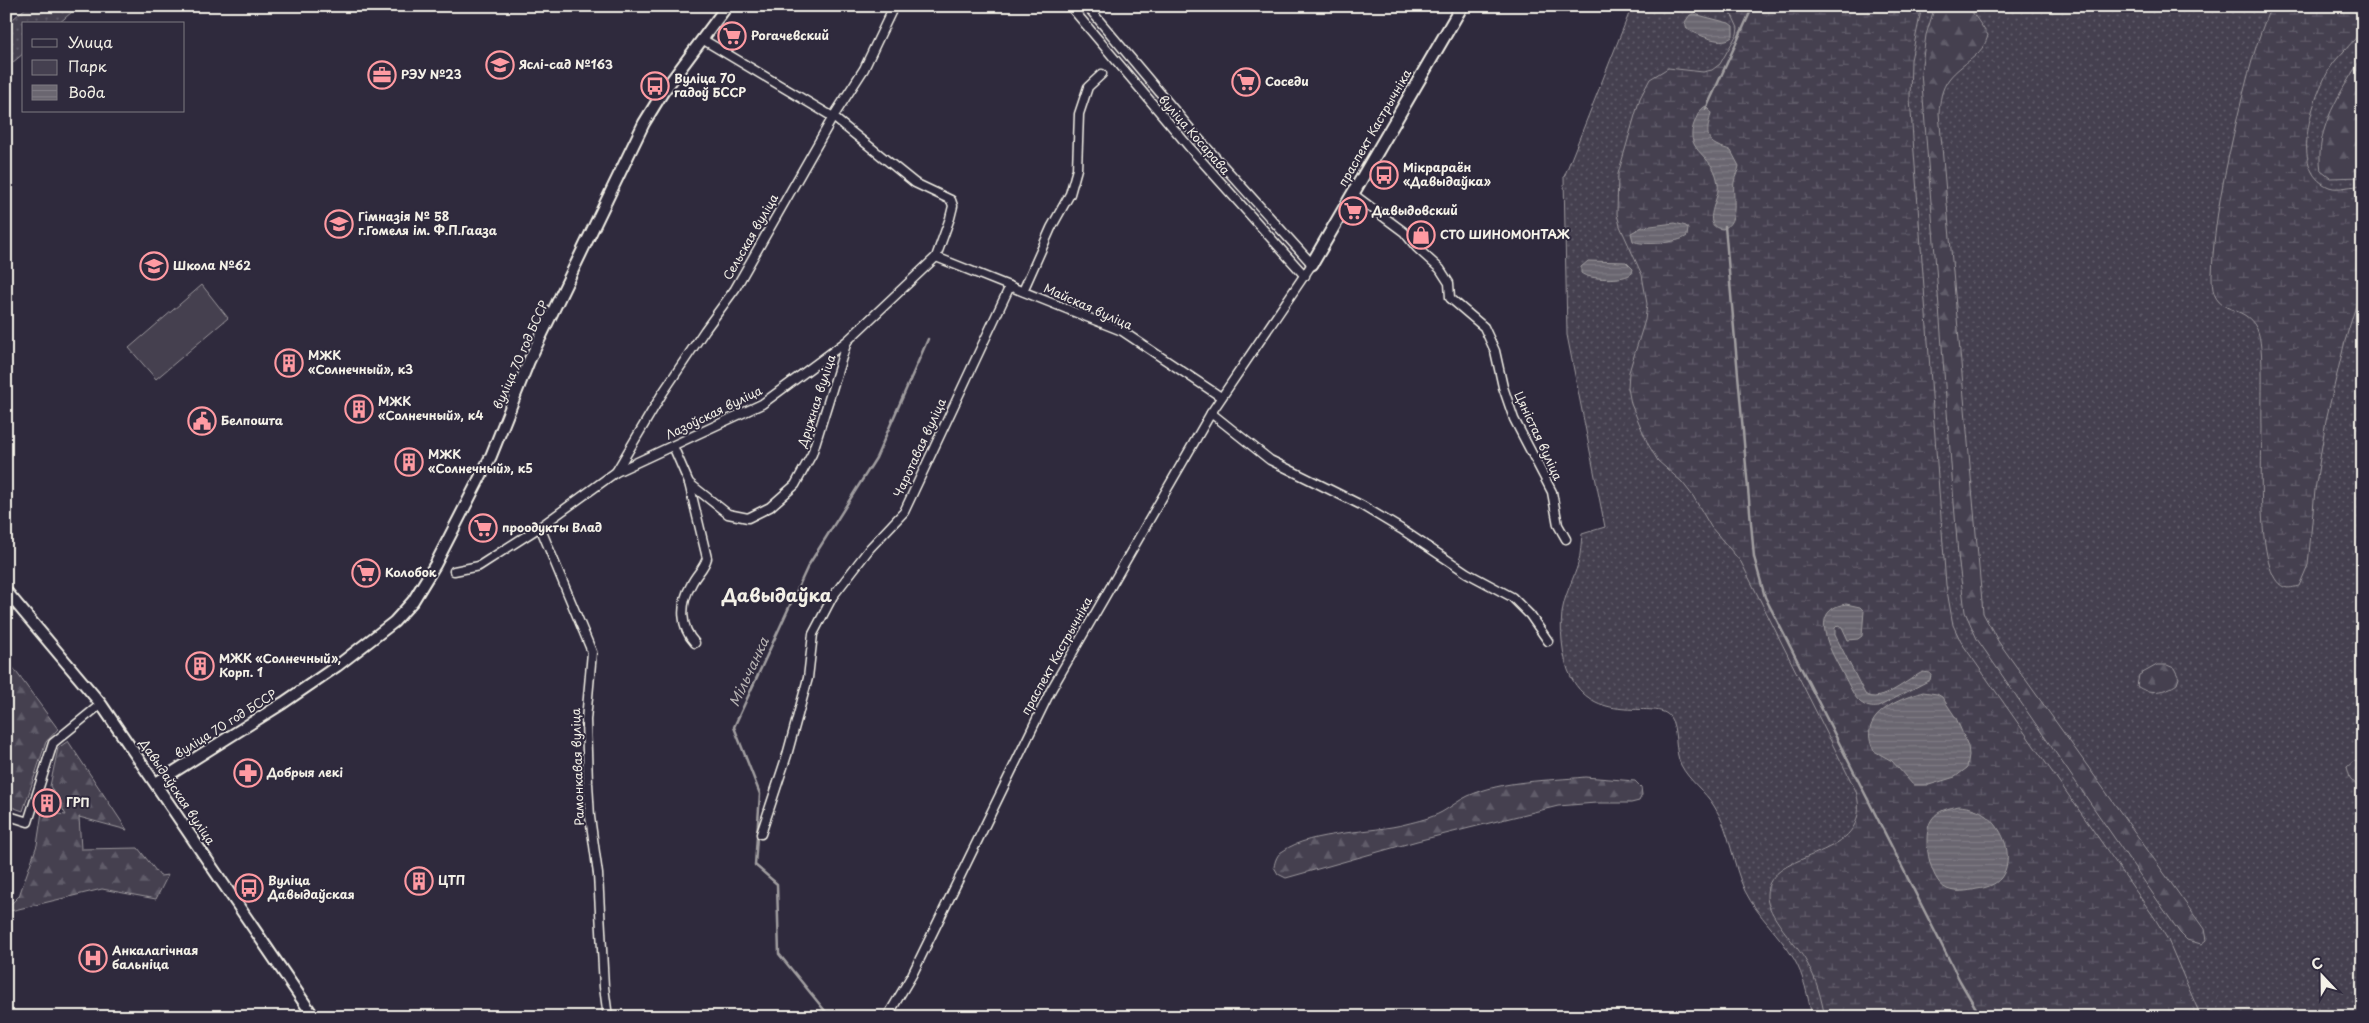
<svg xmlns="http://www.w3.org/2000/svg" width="2369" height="1023" viewBox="0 0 2369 1023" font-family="'Playpen Sans',sans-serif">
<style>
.grass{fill:url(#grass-dots);stroke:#9c989c}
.forest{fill:url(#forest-firs);stroke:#9c989c}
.wetland{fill:url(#wetland-marsh);stroke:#9c989c}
.park{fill:#454050;stroke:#9c989c}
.water{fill:url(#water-rules);stroke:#a19ea0}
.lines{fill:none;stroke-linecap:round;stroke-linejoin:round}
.stream{stroke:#a19ea0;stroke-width:2.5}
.minor-casing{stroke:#f4f1e8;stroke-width:11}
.tertiary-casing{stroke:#f4f1e8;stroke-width:14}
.secondary-casing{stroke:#f4f1e8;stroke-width:15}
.minor{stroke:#2f2a3d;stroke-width:8}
.tertiary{stroke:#2f2a3d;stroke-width:10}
.secondary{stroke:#2f2a3d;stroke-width:11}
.labels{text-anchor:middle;stroke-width:4;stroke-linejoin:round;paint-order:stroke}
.poi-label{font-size:12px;font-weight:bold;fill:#f4f1e8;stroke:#2f2a3d;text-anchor:start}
.street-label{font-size:12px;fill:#f4f1e8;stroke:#2f2a3d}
.water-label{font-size:14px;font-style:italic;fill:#b6b2b2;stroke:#2f2a3d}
.district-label{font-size:18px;font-weight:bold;fill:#f4f1e8;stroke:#2f2a3d}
</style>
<defs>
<pattern id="grass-dots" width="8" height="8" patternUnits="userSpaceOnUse" patternTransform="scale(1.25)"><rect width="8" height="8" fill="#454050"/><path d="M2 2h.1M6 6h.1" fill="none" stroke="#605c69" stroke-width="1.8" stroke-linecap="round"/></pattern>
<pattern id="forest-firs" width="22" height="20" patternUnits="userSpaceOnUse" patternTransform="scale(1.25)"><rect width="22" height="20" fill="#454050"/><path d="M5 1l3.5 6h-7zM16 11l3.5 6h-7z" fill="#605c69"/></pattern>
<pattern id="wetland-marsh" width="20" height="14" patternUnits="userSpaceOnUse" patternTransform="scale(1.25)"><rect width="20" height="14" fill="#454050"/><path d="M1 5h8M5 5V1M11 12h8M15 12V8" fill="none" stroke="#605c69"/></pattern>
<pattern id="water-rules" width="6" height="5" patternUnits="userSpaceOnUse" patternTransform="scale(1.25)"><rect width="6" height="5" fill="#6a6670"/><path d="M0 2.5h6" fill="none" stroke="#807c84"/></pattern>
</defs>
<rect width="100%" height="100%" fill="#2f2a3d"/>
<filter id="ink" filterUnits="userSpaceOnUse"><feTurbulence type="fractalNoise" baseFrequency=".02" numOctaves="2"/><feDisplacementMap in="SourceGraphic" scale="10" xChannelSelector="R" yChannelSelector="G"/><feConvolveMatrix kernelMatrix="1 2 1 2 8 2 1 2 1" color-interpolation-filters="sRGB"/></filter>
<g filter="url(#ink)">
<g class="grass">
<path d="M28,6h51l-21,18h-34v29l-18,15v-43z"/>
<path d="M1632,6h731v1011h-551c-4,-20 -8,-41 -18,-58 -14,-24 -36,-42 -49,-68 -13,-27 -14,-59 -31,-85 -9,-15 -25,-25 -33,-41 -7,-14 -3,-37 -11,-48 -13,-19 -72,11 -99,-40 -9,-17 -12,-52 -8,-70 3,-15 11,-29 15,-43 3,-10 3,-21 4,-30l23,-7 -38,-192 -3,-158z"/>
</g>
<g class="forest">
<path d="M1935,6h33l20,29c-5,22 -26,27 -39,44 -8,10 -9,22 -10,34l44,500 15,28 206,288 2,11 -5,4 -14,-4 -7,-7 -203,-294 -12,-27 -7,-57 -37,-483 5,-37z"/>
<path d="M2363,55v122l-33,1 -9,-7c-7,-43 21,-80 42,-116z"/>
<path d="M6,658l52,71 -12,13 -23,69 -17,-6z"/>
<path d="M2157,665h10l7,3 5,10 -2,6c-11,8 -29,11 -40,2l2,-11z"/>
<path d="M68,741l59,89 -48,-13 2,32 57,-1 22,28 8,-1 -12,24 -54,-10 -96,23v-3l13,-13 18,-51 5,-33 24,3 -16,-29 8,-38z"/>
<path d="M2354,761l9,1v30l-13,-14 -3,-11z"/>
<path d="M1585,777l50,4 6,6 1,8 -3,6 -8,2h-35l-38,3 -141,35 -131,37 -8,-4 -4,-7c1,-6 3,-13 9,-16 28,-20 89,-18 123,-27 12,-3 25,-6 36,-12 9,-5 17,-12 26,-16 36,-16 79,-15 117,-19z"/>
</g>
<g class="wetland">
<path d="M1714,6h208l-11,54 -1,38 36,487 7,40 8,17 193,275 14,23 33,77h-376c-4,-19 -8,-37 -18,-54 -10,-19 -41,-48 -40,-68 0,-49 109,-31 89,-104l-115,-229 -30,-35 -18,-31 -11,-14 -24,-21 -10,-17 -17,-40 -3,-16 1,-16 16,-52 2,-16 -5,-29 -22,-49 -3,-12 1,-40 22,-76 10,-19 18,-11 35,4 9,-2 8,-6 17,-30 1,-6 -5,-11 -4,-5z"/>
<path d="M2271,6h92c0,7 2,18 -1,23 -8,14 -23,25 -32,39 -16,27 -43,102 -1,119 11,4 23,-3 34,0v96l-18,58 -19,79 -11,70 -7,75 -9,21c-5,1 -10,3 -15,1 -29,-11 -22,-132 -22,-160 -1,-23 3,-80 -5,-98 -14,-29 -46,-9 -45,-53 1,-54 14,-109 26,-161 9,-37 18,-74 33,-109z"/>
</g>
<path class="park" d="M202,285l26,33 -72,61 -27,-31z"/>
<g class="water">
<path d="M1694,14l35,9 4,3v10c-10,11 -34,-1 -46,-7l-2,-7 5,-7z"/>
<path d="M1706,106l5,7c-2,11 -8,25 5,32 5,3 11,3 15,6l8,15c-1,6 -4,10 -5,16 -2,14 6,40 -11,47 -22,-1 -6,-27 -5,-39 1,-4 -1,-11 -2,-15 -7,-22 -33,-25 -21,-54 3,-7 5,-12 11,-15z"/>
<path d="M1675,223l11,3 2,3 -1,7c-8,7 -45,10 -54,5l-2,-8 11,-6z"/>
<path d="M1588,261l38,1 7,7 -1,4c-7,8 -43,7 -51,0v-6z"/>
<path d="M1846,604l14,3 4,4 -2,25 -4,3 -10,1 -6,-13 -4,-2 -3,3v7l30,59c14,12 44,-16 58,-22l7,1 1,2 -1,5 -52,27c-6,1 -12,0 -18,-5 -7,-6 -11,-18 -16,-26 -11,-21 -39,-66 2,-72z"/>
<path d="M1923,692l14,2 5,3 14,21 12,28 1,9 -2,13 -12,9 -26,8h-16l-21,-24 -18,-10c-18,-35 22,-51 49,-59z"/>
<path d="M1959,806c10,1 20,3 28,10 17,13 28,43 14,62 -6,7 -15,10 -24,11 -10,2 -21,4 -30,0 -18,-8 -26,-55 -15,-70 6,-9 17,-11 27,-13z"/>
</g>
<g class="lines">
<g class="stream">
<path d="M1706,109l47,-103"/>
<path d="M1725,226l29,331 11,40 195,384 21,36"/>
<path d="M830,1017l-51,-63 -2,-70 -22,-19 5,-71 -26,-67 74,-161 68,-108 52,-119"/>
</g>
<g class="minor-casing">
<g id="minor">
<path d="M1070,6l120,142 115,128"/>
<path d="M1353,194l51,38 13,16 23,21 9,14 1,15 34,29 11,24 8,36 11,32 38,73 6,33 8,14"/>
<path d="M936,257l186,74 99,66"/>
<path d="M1023,291l28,-63 19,-34 7,-25 2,-55 9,-27 14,-13"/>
<path d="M1211,413l59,47 91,45 40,24 66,44 45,24 18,18 18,26"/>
<path d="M673,446l16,37 39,31 20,4 22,-11 25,-22 17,-31 35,-113"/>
<path d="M616,472l46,-78 43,-64 30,-41 98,-172 31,-48 30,-63"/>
<path d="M689,483l18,75c-3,11 -11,16 -16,27 -11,19 -11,42 4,58"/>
<path d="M540,527l52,125 -6,68 2,63 2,34 8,57 6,113 4,30"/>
<path d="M454,571l25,-5 61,-39 76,-55 146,-68 85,-63 89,-84 14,-39 3,-12 -2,-6 -36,-17 -82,-66 -131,-78"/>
<path d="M6,815l22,7 25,-79 48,-39"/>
<path d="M761,834l26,-79 21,-77 5,-44 20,-38 37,-48 34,-36 106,-226"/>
<path d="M887,1017l25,-42 139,-285 160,-277 101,-149 -114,-126 -111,-132"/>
</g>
</g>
<g class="tertiary-casing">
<g id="tertiary">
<path d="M6,591l95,113 213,313"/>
<path d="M156,783l127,-80 54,-37 57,-44 19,-21 22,-36 56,-109 38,-95 115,-238 19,-31 64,-86"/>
</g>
</g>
<g class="secondary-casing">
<path id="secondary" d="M1312,264l150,-258"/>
</g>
<use href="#minor" class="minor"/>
<use href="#tertiary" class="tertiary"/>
<use href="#secondary" class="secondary"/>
</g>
</g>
<defs>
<g id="supermarket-ring" transform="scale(1.4375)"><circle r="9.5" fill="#2f2a3d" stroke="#ff9aa2" stroke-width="1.5"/><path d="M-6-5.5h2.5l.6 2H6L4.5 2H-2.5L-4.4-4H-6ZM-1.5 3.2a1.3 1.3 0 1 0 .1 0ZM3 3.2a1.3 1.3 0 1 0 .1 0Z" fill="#ff9aa2"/></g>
<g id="school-ring" transform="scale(1.4375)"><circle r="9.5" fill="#2f2a3d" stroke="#ff9aa2" stroke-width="1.5"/><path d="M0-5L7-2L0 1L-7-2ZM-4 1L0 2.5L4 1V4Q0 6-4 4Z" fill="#ff9aa2"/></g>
<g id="office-ring" transform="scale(1.4375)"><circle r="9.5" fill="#2f2a3d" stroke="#ff9aa2" stroke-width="1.5"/><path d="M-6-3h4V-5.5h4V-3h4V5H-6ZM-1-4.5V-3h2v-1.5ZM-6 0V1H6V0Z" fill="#ff9aa2"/></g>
<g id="bus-ring" transform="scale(1.4375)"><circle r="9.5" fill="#2f2a3d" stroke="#ff9aa2" stroke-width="1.5"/><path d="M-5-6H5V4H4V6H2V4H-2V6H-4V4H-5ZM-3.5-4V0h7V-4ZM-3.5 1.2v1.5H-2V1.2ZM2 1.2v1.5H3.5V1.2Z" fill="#ff9aa2"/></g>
<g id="shop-ring" transform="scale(1.4375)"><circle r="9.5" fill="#2f2a3d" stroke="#ff9aa2" stroke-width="1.5"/><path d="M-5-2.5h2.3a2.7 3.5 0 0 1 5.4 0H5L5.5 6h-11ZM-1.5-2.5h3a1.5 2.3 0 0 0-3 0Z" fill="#ff9aa2"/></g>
<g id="building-ring" transform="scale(1.4375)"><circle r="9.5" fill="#2f2a3d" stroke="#ff9aa2" stroke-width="1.5"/><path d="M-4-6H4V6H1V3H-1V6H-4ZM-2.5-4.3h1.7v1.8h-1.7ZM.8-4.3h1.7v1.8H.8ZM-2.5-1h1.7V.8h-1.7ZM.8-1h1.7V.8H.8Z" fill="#ff9aa2"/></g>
<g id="civic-ring" transform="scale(1.4375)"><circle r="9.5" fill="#2f2a3d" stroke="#ff9aa2" stroke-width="1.5"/><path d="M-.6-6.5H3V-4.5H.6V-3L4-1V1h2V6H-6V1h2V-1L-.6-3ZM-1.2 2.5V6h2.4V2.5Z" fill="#ff9aa2"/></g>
<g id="pharmacy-ring" transform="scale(1.4375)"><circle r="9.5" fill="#2f2a3d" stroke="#ff9aa2" stroke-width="1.5"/><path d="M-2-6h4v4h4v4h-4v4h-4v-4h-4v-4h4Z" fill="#ff9aa2"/></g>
<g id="hospital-ring" transform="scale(1.4375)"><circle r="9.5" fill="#2f2a3d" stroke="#ff9aa2" stroke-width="1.5"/><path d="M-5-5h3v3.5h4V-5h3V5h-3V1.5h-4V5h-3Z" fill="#ff9aa2"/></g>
</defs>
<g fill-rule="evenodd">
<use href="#supermarket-ring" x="732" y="36"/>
<use href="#school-ring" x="500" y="65"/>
<use href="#office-ring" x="382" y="75"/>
<use href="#supermarket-ring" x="1246" y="82"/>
<use href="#bus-ring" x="655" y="86"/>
<use href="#bus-ring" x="1384" y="175"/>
<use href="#supermarket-ring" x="1353" y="211"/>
<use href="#school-ring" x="339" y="224"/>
<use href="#shop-ring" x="1421" y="235"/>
<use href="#school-ring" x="154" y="266"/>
<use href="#building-ring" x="289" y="363"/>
<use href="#building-ring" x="359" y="409"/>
<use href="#civic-ring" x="202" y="421"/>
<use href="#building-ring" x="409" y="462"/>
<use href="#supermarket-ring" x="483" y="528"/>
<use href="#supermarket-ring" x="366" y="573"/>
<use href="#building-ring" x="200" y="666"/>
<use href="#pharmacy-ring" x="248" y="773"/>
<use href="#building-ring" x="47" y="803"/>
<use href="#building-ring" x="419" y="881"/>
<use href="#bus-ring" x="249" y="888"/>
<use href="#hospital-ring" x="93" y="958"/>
</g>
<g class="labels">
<g class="poi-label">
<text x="751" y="40">Рогачевский</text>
<text x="519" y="69">Яслі-сад №163</text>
<text x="401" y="79">РЭУ №23</text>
<text x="674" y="83">Вуліца 70<tspan x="674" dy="14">гадоў БССР</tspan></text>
<text x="1265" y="86">Соседи</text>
<text x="1403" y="172">Мікрараён<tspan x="1403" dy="14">«Давыдаўка»</tspan></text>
<text x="1372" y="215">Давыдовский</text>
<text x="358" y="221">Гімназія № 58<tspan x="358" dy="14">г.Гомеля ім. Ф.П.Гааза</tspan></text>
<text x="1440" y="239">СТО ШИНОМОНТАЖ</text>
<text x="173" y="270">Школа №62</text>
<text x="308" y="360">МЖК<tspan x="308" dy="14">«Солнечный», к3</tspan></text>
<text x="378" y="406">МЖК<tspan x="378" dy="14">«Солнечный», к4</tspan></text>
<text x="221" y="425">Белпошта</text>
<text x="428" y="459">МЖК<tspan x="428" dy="14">«Солнечный», к5</tspan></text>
<text x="502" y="532">проодукты Влад</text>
<text x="385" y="577">Колобок</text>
<text x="219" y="663">МЖК «Солнечный»,<tspan x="219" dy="14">Корп. 1</tspan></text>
<text x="267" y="777">Добрыя лекі</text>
<text x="66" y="807">ГРП</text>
<text x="268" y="885">Вуліца<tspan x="268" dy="14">Давыдаўская</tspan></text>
<text x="438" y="885">ЦТП</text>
<text x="112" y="955">Анкалагічная<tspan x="112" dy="14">бальніца</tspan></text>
</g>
<g class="street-label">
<text transform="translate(1375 128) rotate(-60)" y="4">праспект Кастрычніка</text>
<text transform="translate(1194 135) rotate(49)" y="4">вуліца Косарава</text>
<text transform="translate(751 237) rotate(-60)" y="4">Сельская вуліца</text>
<text transform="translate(1088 307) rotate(24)" y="4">Майская вуліца</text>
<text transform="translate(521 355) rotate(-66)" y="4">вуліца 70 год БССР</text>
<text transform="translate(817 401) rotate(-72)" y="4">Дружная вуліца</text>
<text transform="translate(714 413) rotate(-26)" y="4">Лазоўская вуліца</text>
<text transform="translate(1538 436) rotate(65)" y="4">Цяністая вуліца</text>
<text transform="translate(920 448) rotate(-65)" y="4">Чаротавая вуліца</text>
<text transform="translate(1057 656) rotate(-61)" y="4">праспект Кастрычніка</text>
<text transform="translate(226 724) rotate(-32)" y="4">вуліца 70 год БССР</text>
<text transform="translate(578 767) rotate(-92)" y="4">Рамонкавая вуліца</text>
<text transform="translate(177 792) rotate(56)" y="4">Давыдаўская вуліца</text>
</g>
<g class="water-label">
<text transform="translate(749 672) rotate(-65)" y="5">Мільчанка</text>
</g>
<g class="district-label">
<text x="777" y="602">Давыдаўка</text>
</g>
</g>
<rect width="2369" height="1023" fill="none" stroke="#2f2a3d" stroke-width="25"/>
<rect x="12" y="12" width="2344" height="998" fill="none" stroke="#f4f1e8" stroke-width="2" filter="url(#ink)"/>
<rect x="22" y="22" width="162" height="90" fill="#2f2a3d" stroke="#7e7a81"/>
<rect x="32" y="39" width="25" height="8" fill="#2f2a3d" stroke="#7e7a81"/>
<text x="68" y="48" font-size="15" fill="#f4f1e8">Улица</text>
<rect x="32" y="60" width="25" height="15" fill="#454050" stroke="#7e7a81"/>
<text x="68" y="72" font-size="15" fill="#f4f1e8">Парк</text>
<rect x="32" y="85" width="25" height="15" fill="url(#water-rules)" stroke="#7e7a81"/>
<text x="68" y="98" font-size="15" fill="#f4f1e8">Вода</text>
<g transform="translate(2322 976) rotate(338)" stroke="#2f2a3d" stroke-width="4" paint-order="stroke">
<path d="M0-4L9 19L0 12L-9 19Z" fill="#f4f1e8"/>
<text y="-8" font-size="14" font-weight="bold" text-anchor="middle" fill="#f4f1e8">С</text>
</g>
</svg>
